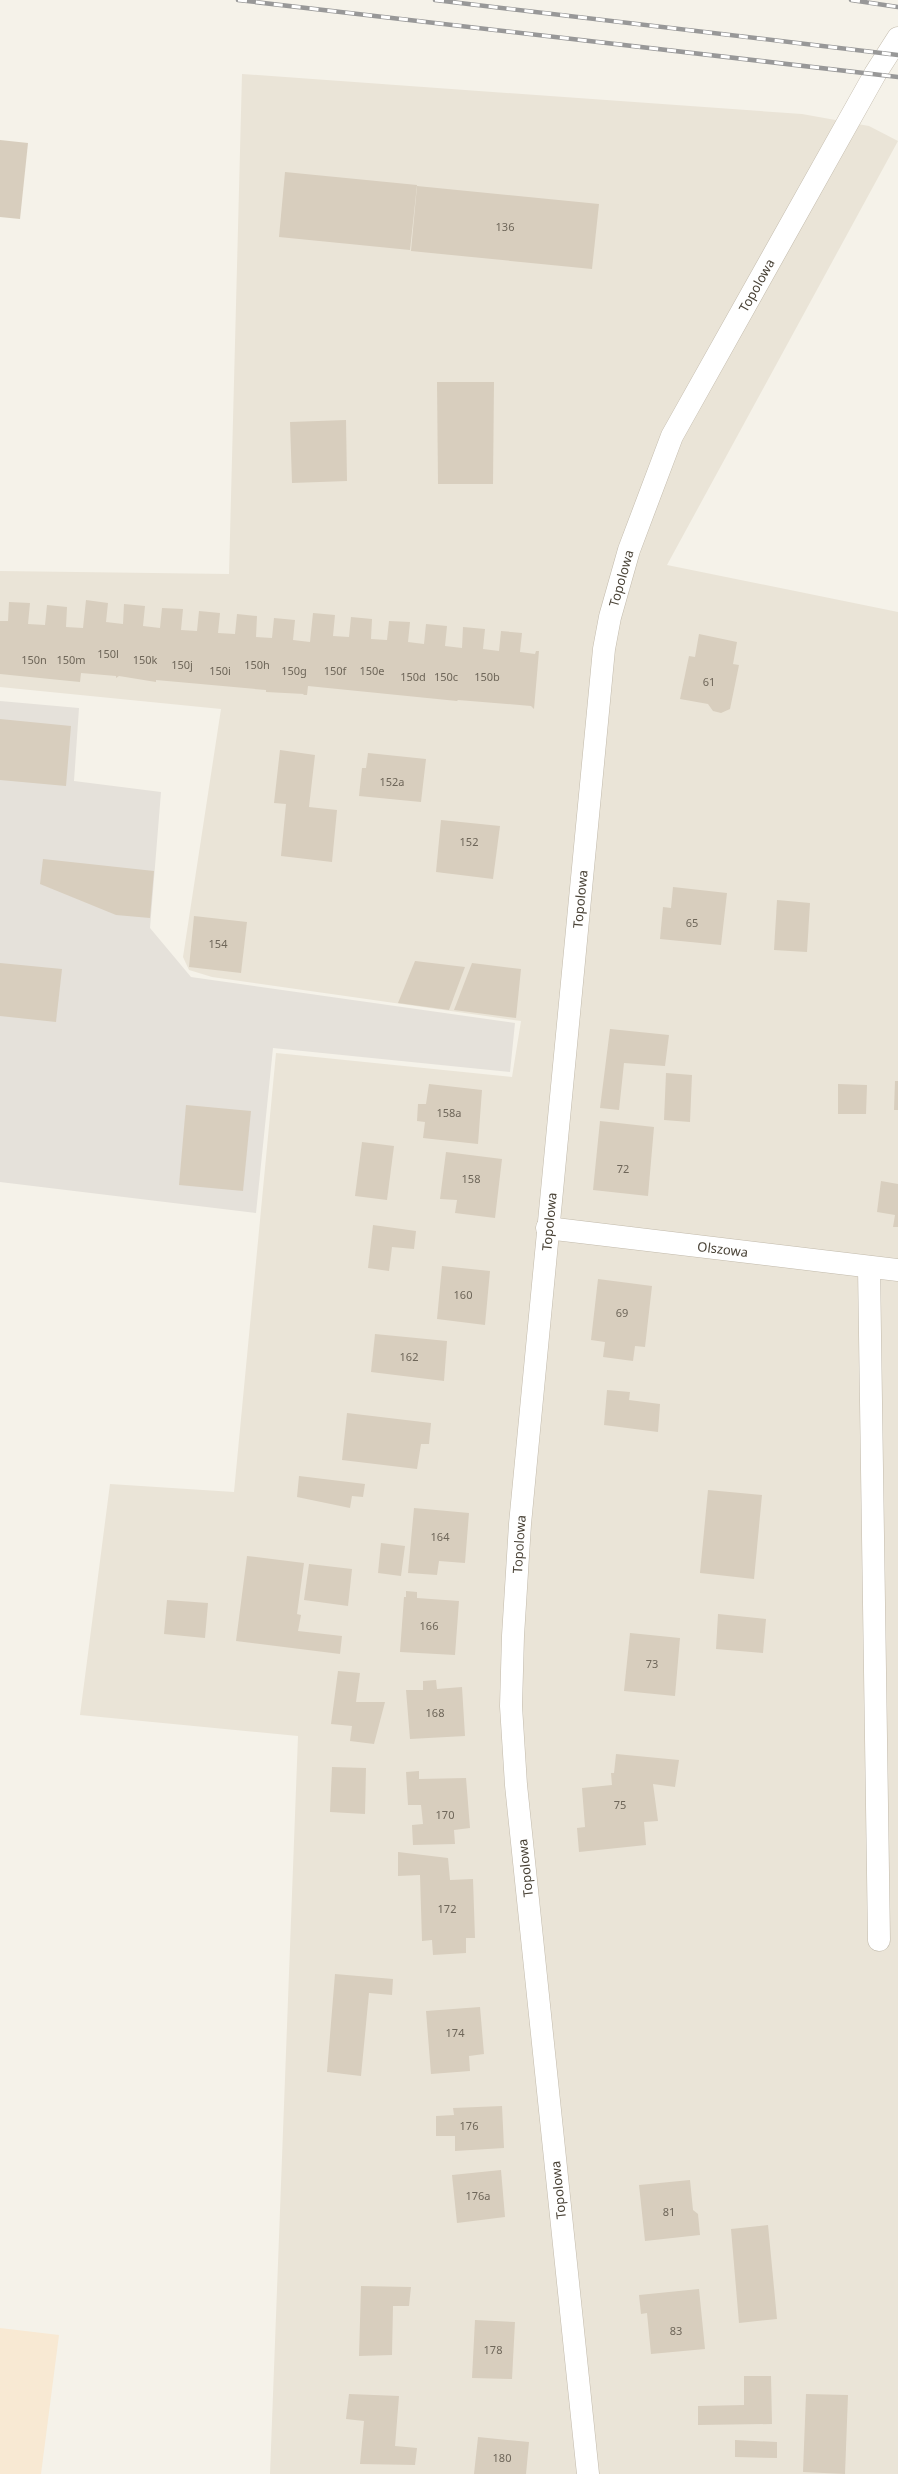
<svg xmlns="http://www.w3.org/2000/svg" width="898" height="2474" viewBox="0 0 898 2474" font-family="'Noto Sans',sans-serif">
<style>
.residential{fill:#eae4d7}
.commercial{fill:#f8e9d3}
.industrial{fill:#e5e1da}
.building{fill:#d8cebe}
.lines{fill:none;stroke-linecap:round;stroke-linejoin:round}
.minor-casing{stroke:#c2baab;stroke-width:23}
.tertiary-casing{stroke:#c2baab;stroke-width:23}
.minor{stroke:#fff;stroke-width:22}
.tertiary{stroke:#fff;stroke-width:22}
.rail-casing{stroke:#989898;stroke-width:4.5}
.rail{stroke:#fff;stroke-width:3;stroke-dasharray:9;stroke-linecap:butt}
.labels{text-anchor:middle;stroke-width:3;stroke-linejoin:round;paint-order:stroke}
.number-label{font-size:11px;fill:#6e6659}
.street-label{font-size:13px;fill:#4a4337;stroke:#fff}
</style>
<rect width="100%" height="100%" fill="#f5f2e9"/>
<path class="residential" d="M242,74l560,40 67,12 29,15 -231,424 231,47v1862h-628l28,-738 -218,-21 30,-231 124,8 42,-439 236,24 9,-56 -309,-44 -23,-7 -6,-13 38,-248 -221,-22v-116l229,3z"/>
<path class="commercial" d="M0,2328l59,7 -18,139h-41z"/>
<path class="industrial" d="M0,701l79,7 -5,73 87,11 -11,136 41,49 324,46 -5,49 -237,-24 -17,165 -256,-31z"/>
<g class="building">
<path d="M0,140l28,3 -8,76 -20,-2z"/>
<path d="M285,172l132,13 -7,65 -131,-13z"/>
<path d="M417,186l182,18 -7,65 -181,-18z"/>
<path d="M437,382h57l-1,102h-55z"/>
<path d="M346,420l1,61 -55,2 -2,-61z"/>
<path d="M86,600l22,3 -2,19 17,2 1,-20 21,2 -2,20 17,2 2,-20 21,1 -2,21 16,1 2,-20 21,2 -2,20 17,1 2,-20 20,2 -1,21 16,1 2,-20 21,2 -2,20 17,2 3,-29 22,2 -2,21 16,1 2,-20 21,2 -1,20 16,1 2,-19 21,1 -2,20 16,2 2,-20 21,2 -2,20 17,2 1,-21 22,2 -2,20 16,2 2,-20 21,2 -2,19 15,2 1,-3h3l-5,58 -3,-3 -73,-6 -1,1 -149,-15 -1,9h-4l1,-1 -38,-2v-2l-110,-10v2l-37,-6 -3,2v-2l-35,-3 -1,9 -80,-8v-53h8l1,-19 21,1 -2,21 17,1 2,-20 20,2 -1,20 17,1z"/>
<path d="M699,634l38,8 -4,22 6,1 -9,44 -9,4 -8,-2 -5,-7 -28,-5 9,-43 6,1z"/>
<path d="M0,719l71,7 -5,60 -66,-6z"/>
<path d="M280,750l35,5 -6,52 28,3 -5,52 -51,-6 5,-52 -12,-1z"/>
<path d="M368,753l58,6 -5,43 -62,-6 3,-28h4z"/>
<path d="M441,820l59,6 -7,53 -57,-7z"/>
<path d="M43,859l111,12 -4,47 -34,-3 -76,-31z"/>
<path d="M673,887l54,6 -6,52 -61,-6 3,-32 8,1z"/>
<path d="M777,900l33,3 -3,49 -33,-2z"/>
<path d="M194,916l53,6 -6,51 -52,-6z"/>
<path d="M415,961l50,6 -16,43 -51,-7z"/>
<path d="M0,963l62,6 -6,53 -56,-6z"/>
<path d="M472,963l49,6 -5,49 -62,-8z"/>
<path d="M610,1029l59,6 -4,31 -41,-3 -5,47 -19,-2z"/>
<path d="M666,1073l26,2 -2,47 -26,-2z"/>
<path d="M895,1081h3v29h-4z"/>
<path d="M429,1084l53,6 -4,54 -55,-6 2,-16 -8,-1 1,-17h8z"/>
<path d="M838,1084l29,1 -1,29h-28z"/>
<path d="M186,1105l65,6 -8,80 -64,-6z"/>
<path d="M600,1121l54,6 -6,69 -55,-6z"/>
<path d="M362,1142l32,4 -7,54 -32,-4z"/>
<path d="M446,1152l56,7 -7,59 -40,-5 2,-13 -17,-1z"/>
<path d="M881,1181l17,3v43h-5l2,-12 -18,-3z"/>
<path d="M373,1225l43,6 -2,18 -22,-2 -3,24 -21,-3z"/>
<path d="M442,1266l48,5 -5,54 -48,-6z"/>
<path d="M598,1279l54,7 -7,61 -10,-1 -2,15 -30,-4 2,-15 -14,-2z"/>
<path d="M375,1334l72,7 -3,40 -73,-9z"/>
<path d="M607,1390l23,2 -1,8 31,4 -2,28 -54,-7z"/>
<path d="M347,1413l84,10 -2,21h-8l-4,25 -75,-9z"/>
<path d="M299,1476l66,8 -2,13 -11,-1 -2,12 -53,-11z"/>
<path d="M708,1490l54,5 -8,84 -54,-6z"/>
<path d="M414,1508l55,5 -4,50 -26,-2 -2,14 -29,-2z"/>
<path d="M381,1543l24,3 -4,30 -23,-3z"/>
<path d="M247,1556l57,7 -7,51 4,1 -3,16 44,5 -2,18 -104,-13z"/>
<path d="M309,1564l43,5 -4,37 -44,-6z"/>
<path d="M406,1591l11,1v6l42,3 -4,54 -55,-3 4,-55h2z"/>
<path d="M167,1600l41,3 -3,35 -41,-4z"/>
<path d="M718,1614l48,5 -3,34 -47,-4z"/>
<path d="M630,1633l50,5 -5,58 -51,-5z"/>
<path d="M338,1671l22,2 -4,29h29l-11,42 -24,-3 2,-15 -21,-2z"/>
<path d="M436,1680l1,9 25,-2 3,49 -55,3 -4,-49h17v-9z"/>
<path d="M616,1754l63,6 -4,27 -22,-3 5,37 -14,1 2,23 -67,7 -2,-24 8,-1 -3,-39 30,-3 -1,-12h3z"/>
<path d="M332,1767l34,1 -1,46 -35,-2z"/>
<path d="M419,1771v8l47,-1 4,50 -16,2 1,14 -42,1 -1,-20 11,-1 -2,-19h-13l-2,-33z"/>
<path d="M398,1852l50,6 2,22 23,-1 2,59h-9v15l-33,2 -1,-15 -10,1 -2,-66 -22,1z"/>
<path d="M335,1974l58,5 -1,16 -23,-2 -8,83 -34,-4z"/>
<path d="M480,2007l4,47 -15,2 1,15 -39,3 -5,-63z"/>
<path d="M502,2106l2,42 -49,3v-15h-19v-20l18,-1 -1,-7z"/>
<path d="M501,2170l4,47 -48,6 -5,-48z"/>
<path d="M690,2180l3,30 5,4 2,21 -55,6 -6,-56z"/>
<path d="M768,2225l9,94 -38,4 -8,-94z"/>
<path d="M361,2286l50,1 -2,19h-16l-1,49 -33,1z"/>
<path d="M699,2289l6,60 -54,5 -4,-41 -6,1 -2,-19z"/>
<path d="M475,2320l40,2 -3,57 -40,-1z"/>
<path d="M744,2376h27l1,48 -74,1v-19l46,-1z"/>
<path d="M349,2394l50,2 -4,50 22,2 -2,17 -55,-1 4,-43 -18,-2z"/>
<path d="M806,2394l42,1 -3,79 -42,-2z"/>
<path d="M478,2437l51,5 -3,32h-52z"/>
<path d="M735,2440l42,2v16l-42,-1z"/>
</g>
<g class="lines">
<g class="minor-casing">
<g id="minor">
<path id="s1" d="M547,1228l351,42"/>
<path d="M869,1267l10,673"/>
</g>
</g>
<g class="tertiary-casing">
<g id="tertiary">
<path id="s2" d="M588,2474l-72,-689 -5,-79 2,-70 7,-112 84,-875 6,-32 19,-67 43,-114 203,-362 23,-36"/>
</g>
</g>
<use href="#minor" class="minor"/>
<use href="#tertiary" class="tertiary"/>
<g class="rail-casing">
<g id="rail">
<path d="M238,0l660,77"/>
<path d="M435,0l463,55"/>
<path d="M851,0l47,7"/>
</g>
</g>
<use href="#rail" class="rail"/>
</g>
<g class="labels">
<g class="number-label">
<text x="505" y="231">136</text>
<text x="108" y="658">150l</text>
<text x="34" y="664">150n</text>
<text x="71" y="664">150m</text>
<text x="145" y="664">150k</text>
<text x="182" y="669">150j</text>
<text x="257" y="669">150h</text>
<text x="220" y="675">150i</text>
<text x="294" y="675">150g</text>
<text x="335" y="675">150f</text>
<text x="372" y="675">150e</text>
<text x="413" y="681">150d</text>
<text x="446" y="681">150c</text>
<text x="487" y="681">150b</text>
<text x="709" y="686">61</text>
<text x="392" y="786">152a</text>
<text x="469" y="846">152</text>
<text x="692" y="927">65</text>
<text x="218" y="948">154</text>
<text x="449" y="1117">158a</text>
<text x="623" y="1173">72</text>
<text x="471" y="1183">158</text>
<text x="463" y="1299">160</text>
<text x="622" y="1317">69</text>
<text x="409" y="1361">162</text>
<text x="440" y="1541">164</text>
<text x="429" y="1630">166</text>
<text x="652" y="1668">73</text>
<text x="435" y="1717">168</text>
<text x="620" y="1809">75</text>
<text x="445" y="1819">170</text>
<text x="447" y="1913">172</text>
<text x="455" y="2037">174</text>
<text x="469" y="2130">176</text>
<text x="478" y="2200">176a</text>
<text x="669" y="2216">81</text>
<text x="676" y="2335">83</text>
<text x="493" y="2354">178</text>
<text x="502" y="2462">180</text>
</g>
<g class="street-label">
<text dy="5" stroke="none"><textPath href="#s2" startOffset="2230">Topolowa</textPath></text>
<text dy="5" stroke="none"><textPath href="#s2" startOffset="1906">Topolowa</textPath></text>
<text dy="5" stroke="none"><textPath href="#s2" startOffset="1582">Topolowa</textPath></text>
<text dy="5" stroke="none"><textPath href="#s2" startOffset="1258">Topolowa</textPath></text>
<text dy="5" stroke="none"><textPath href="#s1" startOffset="177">Olszowa</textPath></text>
<text dy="5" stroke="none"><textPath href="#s2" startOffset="934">Topolowa</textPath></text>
<text transform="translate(525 1868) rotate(-96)" y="5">Topolowa</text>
<text transform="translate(558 2190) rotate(-96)" y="5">Topolowa</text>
</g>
</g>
</svg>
